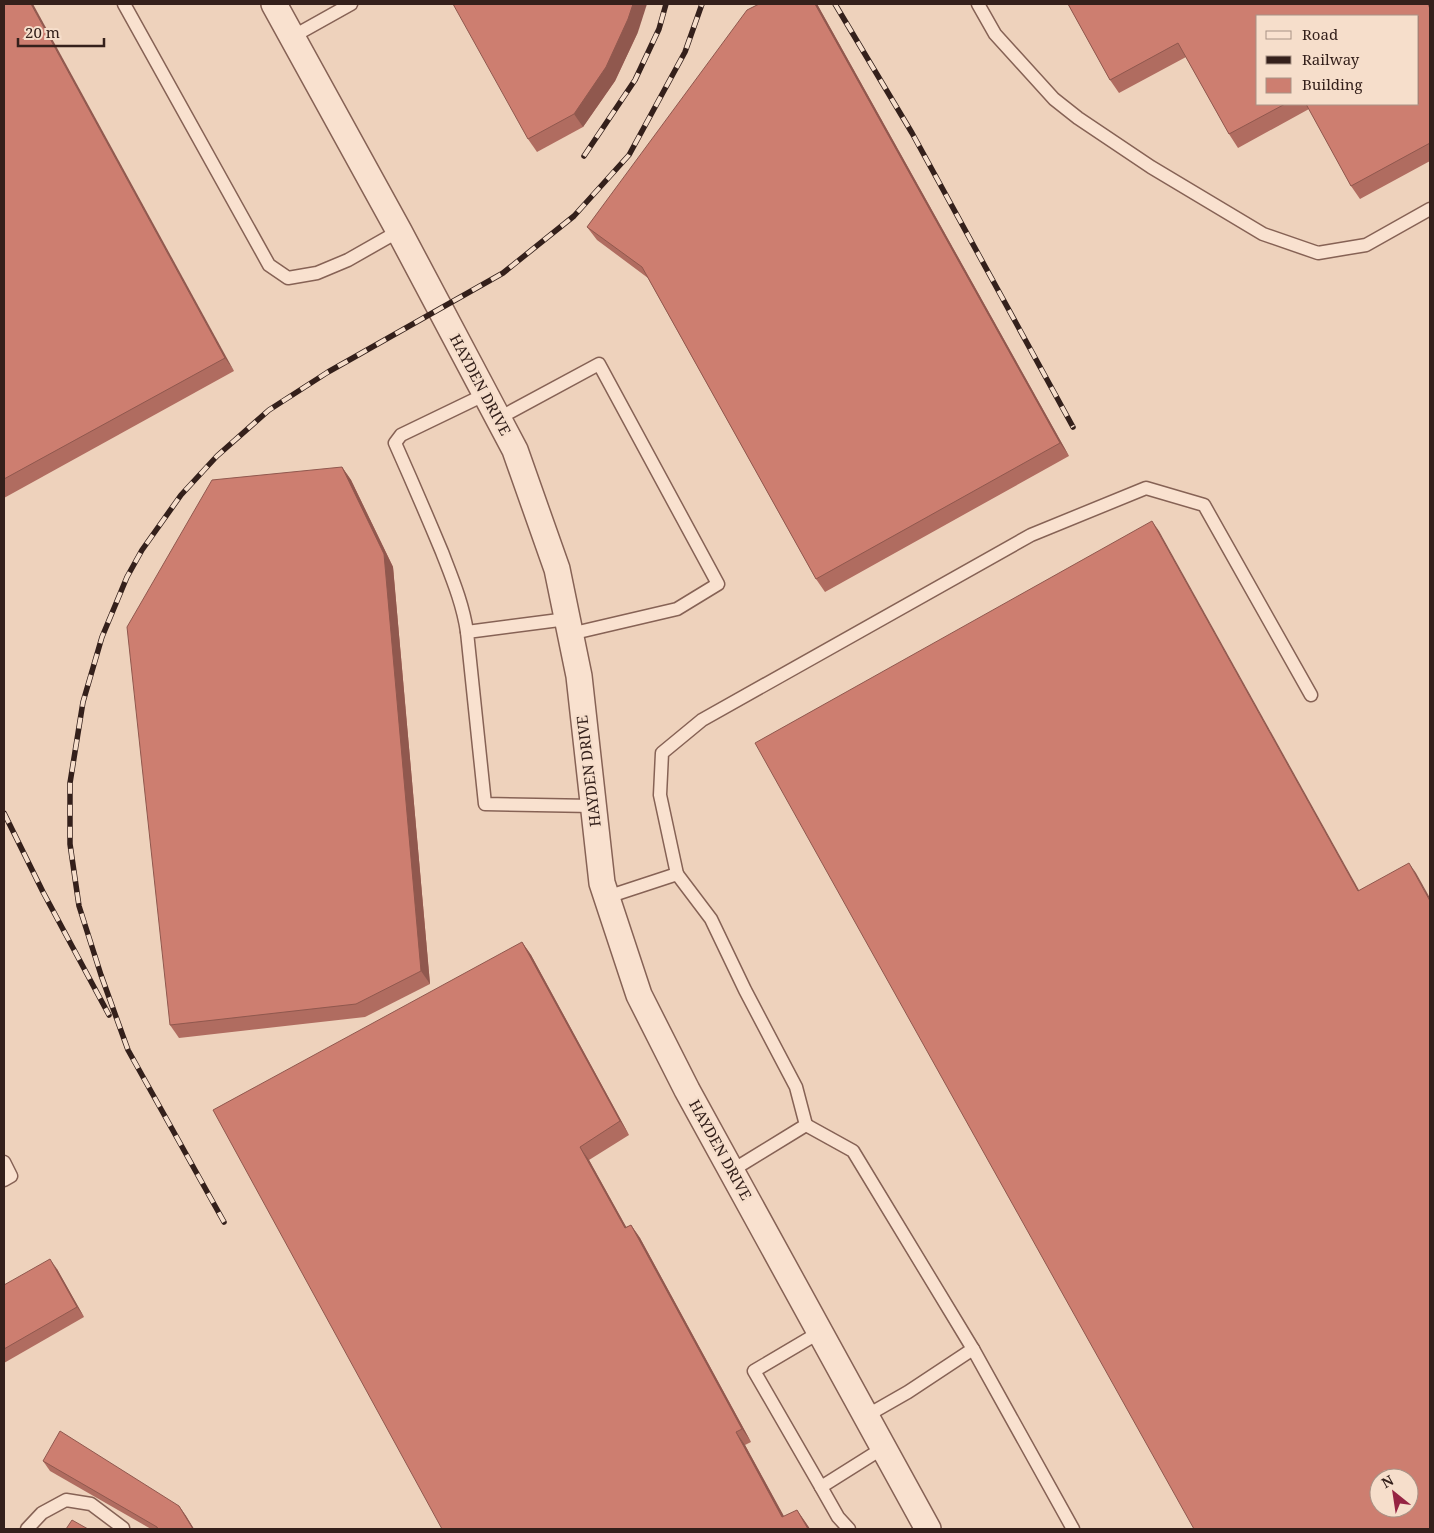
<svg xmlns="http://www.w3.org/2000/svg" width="1434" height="1533" viewBox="0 0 1434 1533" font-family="'Noto Serif',serif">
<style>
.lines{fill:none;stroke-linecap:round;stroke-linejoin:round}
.service-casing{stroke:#866255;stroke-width:15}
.minor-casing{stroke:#866255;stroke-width:28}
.service{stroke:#f9e1cf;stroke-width:12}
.minor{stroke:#f9e1cf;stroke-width:25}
.rail-casing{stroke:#34201b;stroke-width:5.5}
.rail{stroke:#f6decb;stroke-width:4;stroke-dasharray:11;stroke-linecap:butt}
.wall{fill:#b06c60;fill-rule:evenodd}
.shaded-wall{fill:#90584e}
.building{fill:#cd7e70;stroke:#90584e;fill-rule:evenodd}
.labels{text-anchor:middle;stroke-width:5;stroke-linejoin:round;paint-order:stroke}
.street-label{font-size:15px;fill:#34201b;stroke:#f6decb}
</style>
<rect width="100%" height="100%" fill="#eed2bc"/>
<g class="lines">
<g class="service-casing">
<g id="service">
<path d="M124,4l145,261 19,13 29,-5 31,-13 51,-29"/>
<path d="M978,4l17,30 59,65 24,19 73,49 112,67 55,19 48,-8 64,-36"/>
<path d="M292,37l59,-33"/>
<path d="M499,418l100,-54 119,220 -41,25 -107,25"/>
<path d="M567,619l-100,13 18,172 108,2"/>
<path d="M467,632c-4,-28 -15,-54 -25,-80 -15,-36 -31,-73 -47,-109l6,-8 85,-41"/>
<path d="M677,874l-17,-79 2,-42 40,-33 329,-185 115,-47 58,17 107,190"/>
<path d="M607,897l70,-23 34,45 34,71 51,97 10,38 -75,46"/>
<path d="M806,1125l47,26 120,198"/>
<path d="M4,1162l7,14 -7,4"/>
<path d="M820,1332l-66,39 67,116"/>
<path d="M866,1416l42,-24 65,-43 100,180"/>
<path d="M27,1529l15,-16 24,-13 25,4 32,24"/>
<path d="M849,1529l-11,-12 -17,-30 62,-39"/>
</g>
</g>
<g class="minor-casing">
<path id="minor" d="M274,4l125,227 116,219 42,119 22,107 23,207 37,112 48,95 241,439"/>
</g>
<use href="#service" class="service"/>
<use href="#minor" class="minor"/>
<g class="rail-casing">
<g id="rail">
<path d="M835,4l77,129 161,294"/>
<path d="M584,156l51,-76 24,-51 7,-25"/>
<path d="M4,813l39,79 66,123"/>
<path d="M224,1222l-96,-172 -27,-75 -22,-69 -9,-62v-61l13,-81 19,-65 25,-60 15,-27 39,-55 36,-39 52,-46 59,-38 175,-99 71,-57 55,-61 56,-103 17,-48"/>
</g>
</g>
<use href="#rail" class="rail"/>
</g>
<g class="wall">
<path d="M4,4l230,367 -230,127z"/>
<path d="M759,4h58l252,452 -244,136 -9,-13 -168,-301 -51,-38 -10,-13z"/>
<path d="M1068,4h362v157l-70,38 -9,-13 -42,-77 -71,39 -9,-14 -43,-77 -67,36 -9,-13zM1418,16v88h-160z"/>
<path d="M638,32l-23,49 -32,46 -46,25 -9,-13z"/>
<path d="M342,467l9,13 42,87 37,417 -65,33 -186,21 -9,-13z"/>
<path d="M522,942l9,13 98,180 -40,25 37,67 5,-2 9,13 111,204 -6,3 39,72 13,-7 13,19h-368z"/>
<path d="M57,1269l27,48 -80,46v-78z"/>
<path d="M43,1461l136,45 7,10 8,13h-43l-101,-58z"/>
</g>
<g class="shaded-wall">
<path d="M31,4h2l201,367 -9,-13z"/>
<path d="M633,4h14l-9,28 -23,49 -32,46 -9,-13z"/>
<path d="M815,4h2l252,452 -9,-13z"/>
<path d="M342,467l9,13 42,87 37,417 -9,-13z"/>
<path d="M1152,521l7,10 206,370 -7,-10z"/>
<path d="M1409,863l7,10 14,25v3z"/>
<path d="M522,942l9,13 98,180 -9,-14z"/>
<path d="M580,1147l9,13 45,81 -9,-13z"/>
<path d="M631,1225l9,13 111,204 -9,-13z"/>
<path d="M50,1259l7,10 27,48 -7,-10z"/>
<path d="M736,1432l9,13 46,84 -9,-12z"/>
<path d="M179,1506l7,10 8,13h-1z"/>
<path d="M797,1510l9,13 4,6h-2z"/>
</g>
<g class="building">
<path d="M4,4h27l194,354 -221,121z"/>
<path d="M453,4h180l-5,15 -22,48 -32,47 -46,25z"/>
<path d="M759,4h56l245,439 -244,136 -174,-312 -55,-40 160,-217z"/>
<path d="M1068,4h360l2,5v134l-79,43 -45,-82h112v-88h-160v88h27l-56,30 -51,-91 -68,37z"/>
<path d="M342,467l42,87 37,417 -65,33 -186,21 -43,-398 85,-147z"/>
<path d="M1152,521l206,370 51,-28 21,38v628h-236l-439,-786zM1379,1478h30v30h-30z"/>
<path d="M522,942l98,179 -40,26 45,81 6,-3 111,204 -6,3 46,85 15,-7 11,19h-366l-229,-419z"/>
<path d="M50,1259l27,48 -73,42v-64z"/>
<path d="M60,1431l119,75 14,23h-35l-1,-2 -114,-66z"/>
<path d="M72,1520l16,9h-22z"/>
</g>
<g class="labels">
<g class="street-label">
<text transform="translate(480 385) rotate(62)" y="5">HAYDEN DRIVE</text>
<text transform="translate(589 771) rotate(-97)" y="5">HAYDEN DRIVE</text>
<text transform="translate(720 1150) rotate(61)" y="5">HAYDEN DRIVE</text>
</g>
</g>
<rect width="1434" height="1533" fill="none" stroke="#34201b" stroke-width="10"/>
<rect x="1256" y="15" width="162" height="90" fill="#f6decb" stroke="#a89285"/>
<rect x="1266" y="31" width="25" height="8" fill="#f9e1cf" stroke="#a89285"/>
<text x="1302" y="40" font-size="15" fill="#34201b">Road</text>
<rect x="1266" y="56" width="25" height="8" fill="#34201b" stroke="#a89285"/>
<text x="1302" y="65" font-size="15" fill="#34201b">Railway</text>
<rect x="1266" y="78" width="25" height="15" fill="#cd7e70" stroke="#a89285"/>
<text x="1302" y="90" font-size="15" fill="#34201b">Building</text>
<g transform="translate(1394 1493) rotate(330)"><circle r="24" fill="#f6decb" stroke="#a89285"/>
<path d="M0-4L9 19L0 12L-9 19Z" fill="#962443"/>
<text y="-8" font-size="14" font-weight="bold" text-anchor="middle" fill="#34201b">N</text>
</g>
<path d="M18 38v8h86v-8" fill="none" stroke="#34201b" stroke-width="2.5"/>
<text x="25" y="38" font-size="15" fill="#34201b" stroke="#f6decb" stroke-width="4" paint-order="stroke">20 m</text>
</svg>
